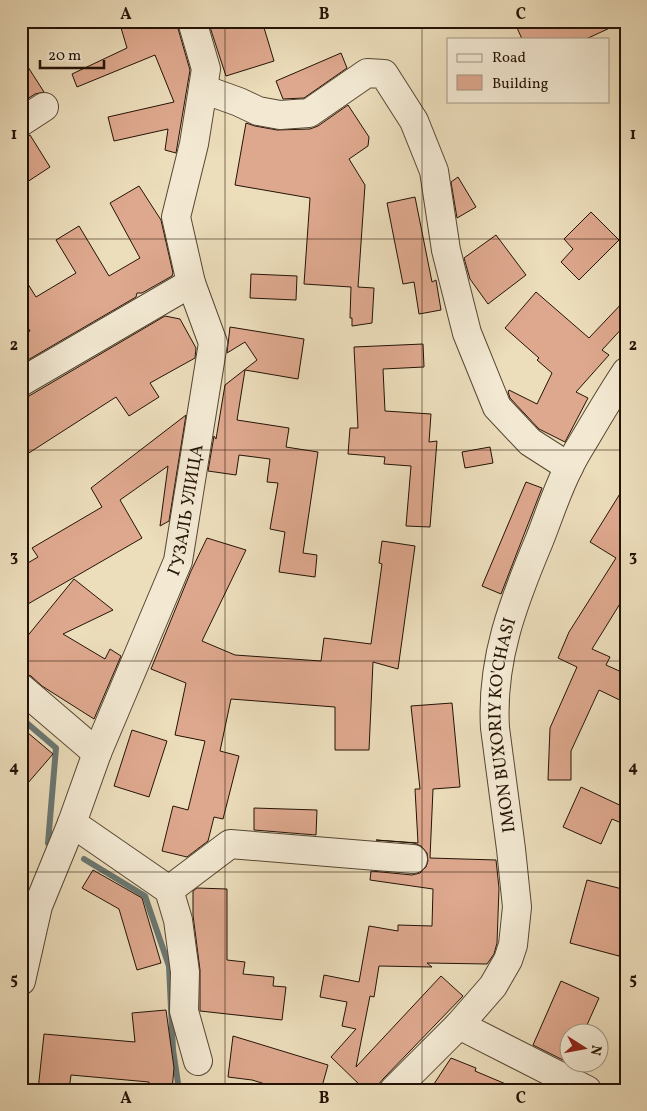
<svg xmlns="http://www.w3.org/2000/svg" width="647" height="1111" viewBox="0 0 647 1111" font-family="Vollkorn,serif">
<style>
.lines{fill:none;stroke-linecap:round;stroke-linejoin:round}
.stream{stroke:#6b7771;stroke-width:6}
.building{fill:#dea88e;stroke:#241306}
.minor-casing{stroke:#564633;stroke-width:30}
.minor{stroke:#f3e9d3;stroke-width:28}
.grid{fill:none;stroke:#241306;stroke-width:1;stroke-opacity:0.55}
.labels{text-anchor:middle;stroke-width:4;stroke-linejoin:round;paint-order:stroke}
.street-label{font-size:18px;fill:#241306;stroke:#f3e9d3}
.neatline{fill:none;stroke:#241306;stroke-width:2}
.grid-label{font-size:16px;text-anchor:middle;font-weight:bold;fill:#241306}
</style>
<rect width="100%" height="100%" fill="#ecddbb"/>
<filter id="stains"><feTurbulence type="fractalNoise" baseFrequency=".004" numOctaves="4"/><feColorMatrix values="0 0 0 0 .2 0 0 0 0 .09 0 0 0 0 .02 0 0 0 .5 -.17"/></filter>
<radialGradient id="worn" r=".72"><stop offset=".6" stop-color="#630" stop-opacity="0"/><stop offset="1" stop-color="#630" stop-opacity=".3"/></radialGradient>
<g class="lines">
<g class="stream">
<path d="M21,718l35,30 -8,95"/>
<path d="M84,859l61,37 24,70 4,84 6,40"/>
</g>
</g>
<g class="building">
<path d="M119,21h58v4l13,45 -14,83 -11,-3 3,-21 -54,12 -6,-24 66,-15 -19,-47 -78,32 -5,-13 55,-26z"/>
<path d="M208,21h54l12,40 -48,15z"/>
<path d="M514,21h111l-39,18h-64z"/>
<path d="M341,53l6,15 -43,30 -21,1 -7,-18z"/>
<path d="M21,56l23,36 -9,2 -14,9z"/>
<path d="M348,105l21,32 -1,9 -19,13 16,26 -7,102 16,1 -2,35 -20,3v-8h-2l1,-31 -47,-3 6,-86 -75,-13 11,-62 9,3 22,4 33,-1 8,-3z"/>
<path d="M30,135l20,32 -29,19v-48z"/>
<path d="M458,177l18,30 -19,11 -6,-36z"/>
<path d="M139,186l22,34 12,53 -1,3 -30,17h-5l-1,4 -115,67v-28l9,-5 -9,-15v-43l15,24 40,-24 -20,-33 23,-14 30,50 31,-18 -30,-55z"/>
<path d="M415,197l17,85 4,-2 5,30 -22,4 -5,-32 -11,2 -16,-81z"/>
<path d="M591,212l28,28 -40,40 -18,-18 12,-13 -9,-10z"/>
<path d="M496,235l30,40 -38,29 -18,-25 -6,-21z"/>
<path d="M251,274l46,2 -1,24 -46,-2z"/>
<path d="M536,292l53,46 37,-39v25l-24,26 7,5 -33,37 12,6 -23,44 -26,-13 -29,-31 -2,-6 1,-2 28,14 15,-31 -15,-13 2,-2 -34,-30z"/>
<path d="M165,316l15,3 16,29 -1,10 -45,25 9,14 -30,19 -13,-19 -95,61v-60l8,-2z"/>
<path d="M230,327l74,12 -6,40 -53,-9 -8,50 52,8 -3,19 32,5 -15,101 14,2 -2,22 -36,-5 6,-40 -15,-3 8,-46 -11,-1 3,-23 -31,-4 -3,20 -28,-4 6,-35 2,3 9,-54 32,-25 -12,-18 -18,11z"/>
<path d="M423,344l1,23 -41,2 2,42 46,3 -2,28 8,-1 -7,86 -24,-1 5,-60 -27,-2 1,-7 -37,-3 2,-26h8l-4,-81z"/>
<path d="M186,415l-17,106 -9,5 8,-60 -48,34 22,38 -121,70v-41l17,-10 -6,-9 70,-41 -11,-19z"/>
<path d="M490,447l3,16 -28,5 -3,-16z"/>
<path d="M526,482l16,6 -41,106 -19,-8z"/>
<path d="M626,484v110l-34,55 18,8 -4,8 20,9v29l-27,-13 -28,61v29h-23l2,-52 27,-61 -19,-9 11,-26 47,-74 -26,-16z"/>
<path d="M207,538l39,12 -44,91 33,14 86,6 3,-23 47,6 11,-80 -3,-1 3,-22 33,5 -17,123 -25,-7 -4,88h-34v-43l-104,-8 -11,52 19,5 -16,63 -9,-2 -6,24 -21,16 -25,-6 11,-45 15,4 17,-69 -30,-6 11,-52 -35,-14 40,-98z"/>
<path d="M74,579l39,31 -50,24 42,25 5,-10 11,7 -27,63 -52,-33 -11,-10 -10,-4v-28z"/>
<path d="M452,703l8,84 -27,2 -3,69 66,2 3,28 -2,55 -3,11 -7,10 -60,-1 5,4 -53,-1 -5,31 -4,-1 -14,71 85,-91 22,20 -80,83 -9,11h-9l-34,-33 25,-28 -14,-3 5,-24 -27,-5 4,-22 35,7 10,-56 29,5v-6l34,1 1,-37 -63,-9 1,-9 41,4 8,-2 6,-6 2,-6 -1,-8 -6,-7 -7,-3 -38,-3 42,3 -3,-54h5l-9,-83z"/>
<path d="M21,727l32,27 -32,37z"/>
<path d="M132,730l35,11 -18,56 -35,-11z"/>
<path d="M581,787l45,21v17l-14,-6 -11,25 -38,-17z"/>
<path d="M254,808l63,2 -1,25 -62,-5z"/>
<path d="M93,870l49,28 19,65 -24,7 -18,-61 -37,-21z"/>
<path d="M587,880l39,10v41l-7,25 -49,-13z"/>
<path d="M197,888l30,1v71l18,2 -2,12 31,3 -1,9 13,1 -4,33 -82,-9v-41l-7,-55v-24z"/>
<path d="M561,981l38,17 -16,36h-13l-1,29 -36,-18z"/>
<path d="M166,1010l8,58 -2,22h-23v-8l-78,-7 -2,15h-31l6,-56 91,8 -3,-29z"/>
<path d="M233,1036l95,29 -7,25h-36l-33,-10 -24,-3z"/>
<path d="M451,1058l25,10 -1,3 45,19h-90z"/>
</g>
<g class="lines">
<g class="minor-casing">
<g id="minor">
<path d="M203,89l36,13 19,9 22,4 29,-2 58,-40 17,1 30,47 20,50 12,79 21,83 30,74 33,35 39,25"/>
<path d="M21,122l23,-15"/>
<path d="M21,382l170,-99"/>
<path d="M21,688l76,65"/>
<path d="M72,823l97,67 9,30 7,52 -1,39 14,50"/>
<path d="M169,890l61,-46 183,15"/>
<path id="s1" d="M21,981l17,-75 34,-83 25,-70 81,-192 35,-218 -22,-60 -15,-66 18,-73 12,-75 -14,-48"/>
<path d="M459,1025l128,65"/>
<path id="s2" d="M394,1090l65,-65 34,-39 15,-26 5,-15 4,-38 -6,-58 -16,-121c-4,-68 18,-125 44,-187 10,-25 18,-51 30,-74 5,-11 11,-20 17,-30 13,-22 26,-44 40,-65"/>
</g>
</g>
<use href="#minor" class="minor"/>
</g>
<path class="grid" d="M225,21v1069M422,21v1069M21,239h605M21,450h605M21,661h605M21,872h605"/>
<g class="labels">
<g class="street-label">
<text dy="6" stroke="none"><textPath href="#s1" startOffset="501">ГУЗАЛЬ УЛИЦА</textPath></text>
<text dy="6" stroke="none"><textPath href="#s2" startOffset="411">IMON BUXORIY KO'CHASI</textPath></text>
</g>
</g>
<rect width="647" height="1111" fill="none" stroke="#ecddbb" stroke-width="55"/>
<rect x="447" y="38" width="162" height="65" fill="#f3e9d3" stroke="#a09381"/>
<rect x="457" y="54" width="25" height="8" fill="#f3e9d3" stroke="#a09381"/>
<text x="492" y="62" font-size="15" fill="#241306">Road</text>
<rect x="457" y="75" width="25" height="15" fill="#dea88e" stroke="#a09381"/>
<text x="492" y="88" font-size="15" fill="#241306">Building</text>
<g transform="translate(584 1048) rotate(101)"><circle r="24" fill="#f3e9d3" stroke="#a09381"/>
<path d="M0-4L9 19L0 12L-9 19Z" fill="#8f2418"/>
<text y="-8" font-size="14" font-weight="bold" text-anchor="middle" fill="#241306">N</text>
</g>
<path d="M40 60v8h64v-8" fill="none" stroke="#241306" stroke-width="2.5"/>
<text x="48" y="60" font-size="15" fill="#241306" stroke="#f3e9d3" stroke-width="4" paint-order="stroke">20 m</text>
<rect x="28" y="28" width="592" height="1056" class="neatline"/>
<g class="grid-label">
<text x="126" y="19">A</text>
<text x="324" y="19">B</text>
<text x="521" y="19">C</text>
<text x="14" y="139">1</text>
<text x="633" y="139">1</text>
<text x="14" y="350">2</text>
<text x="633" y="350">2</text>
<text x="14" y="561">3</text>
<text x="633" y="561">3</text>
<text x="14" y="772">4</text>
<text x="633" y="772">4</text>
<text x="14" y="984">5</text>
<text x="633" y="984">5</text>
<text x="126" y="1103">A</text>
<text x="324" y="1103">B</text>
<text x="521" y="1103">C</text>
</g>
<rect width="100%" height="100%" filter="url(#stains)"/>
<rect width="100%" height="100%" fill="url(#worn)"/>
</svg>
